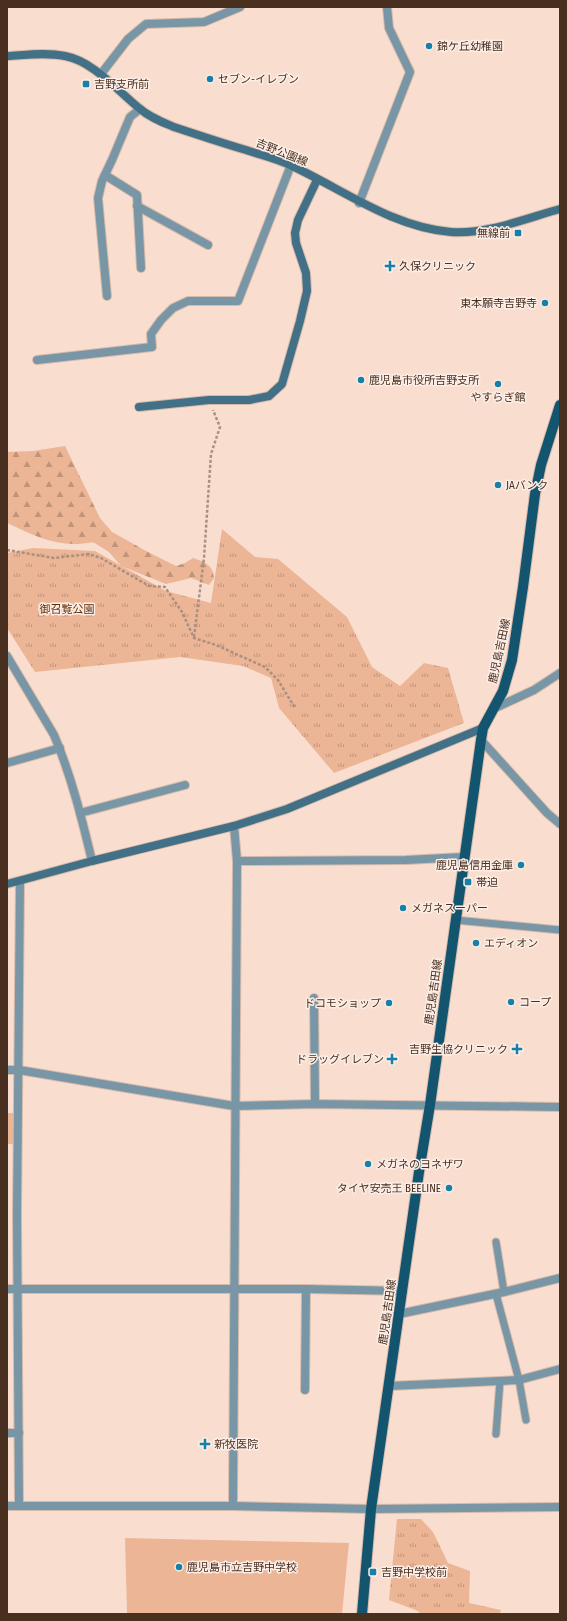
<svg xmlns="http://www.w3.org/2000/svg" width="567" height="1621" viewBox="0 0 567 1621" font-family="'Fira Sans Condensed','Noto Sans JP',sans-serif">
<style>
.grass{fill:url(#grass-tufts)}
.forest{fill:url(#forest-firs)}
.pitch{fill:#ecb596}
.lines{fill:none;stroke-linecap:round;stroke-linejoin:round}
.lane-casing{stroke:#d6bbac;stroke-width:9}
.street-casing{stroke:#d6bbac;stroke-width:10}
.secondary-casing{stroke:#d6bbac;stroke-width:10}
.primary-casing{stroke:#d6bbac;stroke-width:12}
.path{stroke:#ab9081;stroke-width:2.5;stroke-dasharray:3 2;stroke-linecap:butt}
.lane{stroke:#7896a5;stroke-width:7}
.street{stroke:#7896a5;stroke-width:8}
.secondary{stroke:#427086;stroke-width:8}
.primary{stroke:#13546f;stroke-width:10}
.poi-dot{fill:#1680a9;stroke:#fceee7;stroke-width:1.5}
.labels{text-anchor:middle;stroke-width:3;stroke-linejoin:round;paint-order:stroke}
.poi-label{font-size:11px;fill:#492f20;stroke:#fceee7;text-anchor:start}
.street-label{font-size:11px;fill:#492f20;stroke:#fceee7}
.park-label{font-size:11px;fill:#622d05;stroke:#fceee7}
</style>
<defs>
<pattern id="grass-tufts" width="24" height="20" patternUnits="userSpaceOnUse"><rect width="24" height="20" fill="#ecb596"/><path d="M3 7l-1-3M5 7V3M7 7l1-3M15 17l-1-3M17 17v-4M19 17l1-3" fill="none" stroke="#c1947a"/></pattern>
<pattern id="forest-firs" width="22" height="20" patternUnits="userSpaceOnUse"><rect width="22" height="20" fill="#ecb596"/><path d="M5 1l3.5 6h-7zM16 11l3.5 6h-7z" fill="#c1947a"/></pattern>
</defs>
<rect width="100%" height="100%" fill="#f9decf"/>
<g class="grass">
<path d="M222,529l33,28 23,2 69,58 25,50 28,19 24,-23 24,5 16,55 -130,50 -55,-65 -8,-30 -28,-12 -63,-9 -145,15 -28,-44v-75l26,-5 62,3 71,40 45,12z"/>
<path d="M7,1113h8l1,31h-9z"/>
<path d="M397,1519h24l12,13 15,31 22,8 -1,32 32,7 -1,4h-80l-2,-3 -29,-11z"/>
</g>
<path class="forest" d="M65,446l35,72 12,14 36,20 28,14 9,-3 8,-5c12,4 20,7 21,20l-5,7 -18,-7 -25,6 -45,-18 -12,-14 -16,-10c-33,7 -56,-5 -86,-19v-71l26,-1z"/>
<path class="pitch" d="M125,1538l224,5 -7,71 -215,-1z"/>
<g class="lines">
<g class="lane-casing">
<g id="lane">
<path d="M455,920l105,10"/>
<path d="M496,1242l8,50"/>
<path d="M496,1294l23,86 7,40"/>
<path d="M496,1434l4,-53"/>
</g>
</g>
<g class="street-casing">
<g id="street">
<path d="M101,74l27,-35 18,-15 58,-2 36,-15"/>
<path d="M105,175l32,20 4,73"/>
<path d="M359,203l51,-131 -21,-44 -2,-21"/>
<path d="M137,206l71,39"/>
<path d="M107,296l-9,-98 4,-17 10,-21 18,-43 10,-8"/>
<path d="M37,360l115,-13 -1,-13 10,-14 12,-12 15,-7h50l53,-136"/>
<path d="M7,656l47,79c17,40 28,84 38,126"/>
<path d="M493,709l41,-19 26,-17"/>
<path d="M481,740l66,73 13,11"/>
<path d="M7,763l53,-15"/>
<path d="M80,813l105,-28"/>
<path d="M237,861l169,-1 57,-3"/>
<path d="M314,998l1,106"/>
<path d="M7,1070h12l215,36 81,-2 245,3"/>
<path d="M7,1289h299l97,2"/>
<path d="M399,1314l105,-22 56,-14"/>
<path d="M389,1386l130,-6 41,-11"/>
<path d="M305,1390l1,-101"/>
<path d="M7,1433h12"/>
<path d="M7,1506h226l138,3 189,-2"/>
<path d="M19,1506l-2,-291 3,-334"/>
<path d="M233,1506l4,-645 -3,-35"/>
</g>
</g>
<g class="secondary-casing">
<g id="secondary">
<path d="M7,56c19,-1 39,-4 58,0 28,5 53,35 74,52 10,9 23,14 35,19 24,8 48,16 72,23 15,5 32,9 46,16 52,24 100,61 159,66 34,3 76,-14 109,-23"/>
<path d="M139,407l70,-7h40l20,-4 13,-12 18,-63 7,-30 -1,-18 -10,-30 -1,-10 3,-13 19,-40"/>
<path d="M7,884l85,-23 142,-35 53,-17 196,-81"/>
</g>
</g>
<g class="primary-casing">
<path id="primary" d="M362,1614l9,-105 48,-337 11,-67 51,-365 2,-12 20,-37 9,-31 11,-73 12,-93 6,-29 19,-60"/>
</g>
<g class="path">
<path d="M7,550l47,8 35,-4 12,4 48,28 16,1 17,25 12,26 22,7 49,22 13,13 17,28"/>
<path d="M194,637l10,-79 7,-104 9,-27 -7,-17"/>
</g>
<use href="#lane" class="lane"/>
<use href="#street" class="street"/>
<use href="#secondary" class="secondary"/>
<use href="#primary" class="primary"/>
</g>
<g class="poi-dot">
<circle cx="429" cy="46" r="4"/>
<circle cx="210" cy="79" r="4"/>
<rect x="82" y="80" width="8" height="8" rx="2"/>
<rect x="514" y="229" width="8" height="8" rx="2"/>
<path d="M388 260h4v4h4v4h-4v4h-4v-4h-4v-4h4z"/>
<circle cx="545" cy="303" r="4"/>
<circle cx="361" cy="380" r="4"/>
<circle cx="498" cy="384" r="4"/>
<circle cx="498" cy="485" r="4"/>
<circle cx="521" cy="865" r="4"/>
<rect x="464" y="878" width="8" height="8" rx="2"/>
<circle cx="403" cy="908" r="4"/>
<circle cx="476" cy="943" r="4"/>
<circle cx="511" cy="1002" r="4"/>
<circle cx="389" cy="1003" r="4"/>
<path d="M515 1043h4v4h4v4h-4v4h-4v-4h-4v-4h4z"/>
<path d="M390 1053h4v4h4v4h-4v4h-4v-4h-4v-4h4z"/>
<circle cx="368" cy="1164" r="4"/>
<circle cx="449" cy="1188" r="4"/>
<path d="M203 1438h4v4h4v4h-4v4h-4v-4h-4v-4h4z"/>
<circle cx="179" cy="1567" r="4"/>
<rect x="369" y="1568" width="8" height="8" rx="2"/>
</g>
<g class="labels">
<g class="poi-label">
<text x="437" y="50">錦ケ丘幼稚園</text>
<text x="218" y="83">セブン-イレブン</text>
<text x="94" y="88">吉野支所前</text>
<text x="510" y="237" text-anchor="end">無線前</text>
<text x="399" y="270">久保クリニック</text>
<text x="537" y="307" text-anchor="end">東本願寺吉野寺</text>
<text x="369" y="384">鹿児島市役所吉野支所</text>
<text x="498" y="401" text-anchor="middle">やすらぎ館</text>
<text x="506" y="489">JAバンク</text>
<text x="513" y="869" text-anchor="end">鹿児島信用金庫</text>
<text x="476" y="886">帯迫</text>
<text x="411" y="912">メガネスーパー</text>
<text x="484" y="947">エディオン</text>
<text x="519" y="1006">コープ</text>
<text x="381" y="1007" text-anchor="end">ドコモショップ</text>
<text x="508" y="1053" text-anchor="end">吉野生協クリニック</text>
<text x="384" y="1063" text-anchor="end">ドラッグイレブン</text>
<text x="376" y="1168">メガネのヨネザワ</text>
<text x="441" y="1192" text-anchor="end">タイヤ安売王 BEELINE</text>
<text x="214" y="1448">新牧医院</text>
<text x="187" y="1571">鹿児島市立吉野中学校</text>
<text x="381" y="1576">吉野中学校前</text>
</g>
<g class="street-label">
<text transform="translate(282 152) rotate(22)" y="4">吉野公園線</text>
<text transform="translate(499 651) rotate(-78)" y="4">鹿児島吉田線</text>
<text transform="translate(433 992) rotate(-82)" y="4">鹿児島吉田線</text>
<text transform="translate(387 1312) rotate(-82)" y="4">鹿児島吉田線</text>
</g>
<g class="park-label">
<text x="67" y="613">御召覧公園</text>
</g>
</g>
<rect width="567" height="1621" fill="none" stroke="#492f20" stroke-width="16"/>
</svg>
